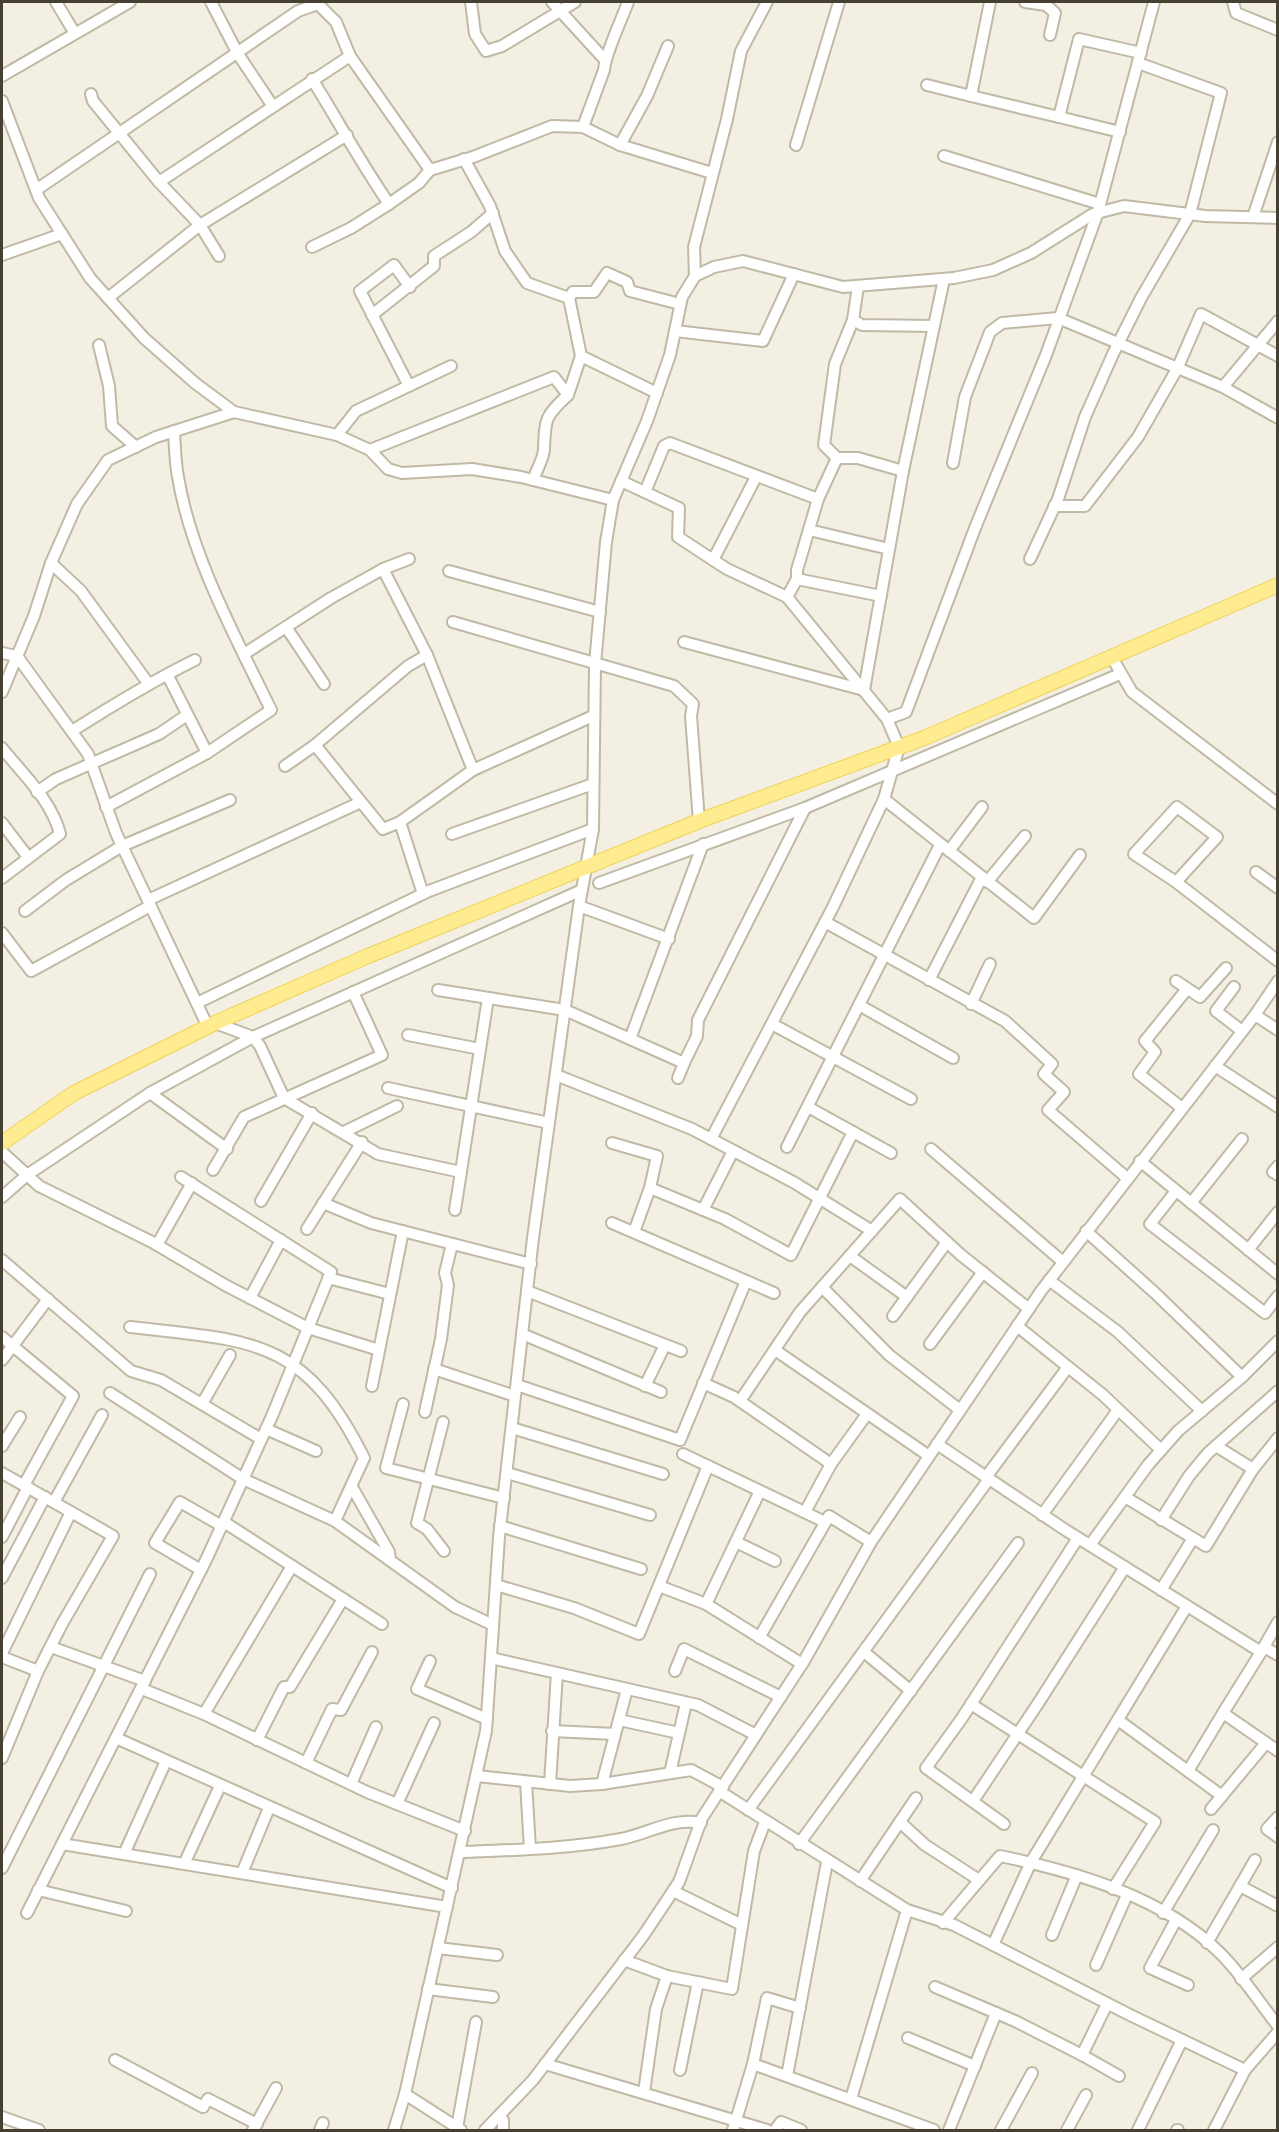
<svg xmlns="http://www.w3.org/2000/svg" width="1279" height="2132" viewBox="0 0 1279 2132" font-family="Lato,sans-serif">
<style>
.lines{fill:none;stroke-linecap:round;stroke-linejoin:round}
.minor-casing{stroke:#c0b9a5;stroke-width:14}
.major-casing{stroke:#efd255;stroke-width:16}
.minor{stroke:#fff;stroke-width:10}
.major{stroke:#ffec90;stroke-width:14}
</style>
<rect width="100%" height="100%" fill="#f3f0e3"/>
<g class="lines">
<g class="minor-casing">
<g id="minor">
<path d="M56,2l18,30"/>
<path d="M211,2l27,52 34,51"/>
<path d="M471,2l4,32 11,17 16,-5 73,-44"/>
<path d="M552,2l53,58"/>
<path d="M990,2l-19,94 88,21"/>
<path d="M1025,2l21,3 9,8 -5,22"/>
<path d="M1233,2l3,11 42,17"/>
<path d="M2,76l128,-74"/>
<path d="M312,79c26,42 49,84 77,125"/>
<path d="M927,85l44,11"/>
<path d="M91,94l2,7 66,81 41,43 19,31"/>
<path d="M2,101l37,97 51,80 54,60 51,45 39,29 103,23 33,15 18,19 14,4 70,-4 49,8 92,23"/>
<path d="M583,127l21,-57c1,-16 18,-51 24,-68"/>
<path d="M1120,132l-61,-15 20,-78 62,14"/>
<path d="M620,145l27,-49 21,-50"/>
<path d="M796,145l43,-143"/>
<path d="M944,156l156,48"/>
<path d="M464,159l26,47 15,45 22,32 42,15 12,58 76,37"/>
<path d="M159,182l191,-126"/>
<path d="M36,190l262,-179 20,-7 18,18 14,34 80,114"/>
<path d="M1253,217l25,-75"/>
<path d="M312,247l39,-19 38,-24 30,-21 11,-13 43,-13 79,-31 31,1 37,18 92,28"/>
<path d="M2,255l60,-21"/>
<path d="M695,276l-1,-29 33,-128 14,-68 26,-49"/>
<path d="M858,286l-5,34 -18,44 -11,81 13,13h21l45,13"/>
<path d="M108,298l92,-73 147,-90"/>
<path d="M569,298l4,-6h21l13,-19 20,9 3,9 50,13"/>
<path d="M372,315l62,-49v-10l37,-24 22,-19"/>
<path d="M853,320l9,5 72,1"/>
<path d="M675,331l88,10 31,-67"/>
<path d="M99,345l10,41 3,40 24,21"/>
<path d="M409,386l-49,-95 34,-26 16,22"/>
<path d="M1223,387l55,31"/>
<path d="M174,431c1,15 1,31 4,46 13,79 58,161 93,233l-64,43"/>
<path d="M337,435l19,-24 95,-45"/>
<path d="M370,450l184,-73 14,18 13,-39"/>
<path d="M953,463l12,-66 25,-65 12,-9 56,-5 165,69 55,-66"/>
<path d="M533,480c3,-9 11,-22 11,-31 1,-30 1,-33 24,-54"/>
<path d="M621,481l58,27 -1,29 49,32 60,28 100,122 12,28 -15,52 150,119 46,-63"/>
<path d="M645,492l19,-46 6,-3 148,56"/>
<path d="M1054,506h31l53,-69 39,-68 24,-55 77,42"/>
<path d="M809,530l80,19"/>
<path d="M1030,559l28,-60 27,-82 28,-63 28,-56 49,-84 31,-121 -83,-30"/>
<path d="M713,560l43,-83"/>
<path d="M51,563l30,28 67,92"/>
<path d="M383,569l26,-10"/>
<path d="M449,571l151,41"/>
<path d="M797,579l84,17"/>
<path d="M787,597l10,-18v-9l21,-71 19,-41"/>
<path d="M453,622l221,64 19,18 -2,12 8,105"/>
<path d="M286,627l38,57"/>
<path d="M684,642l180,48 39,-219 41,-192"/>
<path d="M2,653l15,3 71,98 28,79 92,194"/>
<path d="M244,654l87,-56 52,-29 44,86"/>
<path d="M1111,656l21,36 146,112"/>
<path d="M2,692l32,-76 17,-53 26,-59 31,-44 48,-23 78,-25"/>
<path d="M887,719l19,-7 69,-184 71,-173 52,-143 56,-210"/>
<path d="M72,731c41,-26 80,-50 123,-71"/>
<path d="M2,748c20,25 50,53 58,86l-58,44"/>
<path d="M285,766l30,-21"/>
<path d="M473,770l120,-54"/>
<path d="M37,792l19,-13 103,-45 28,-19"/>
<path d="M106,807l101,-54 -39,-77"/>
<path d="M400,822l73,-52 -46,-115 -19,11 -93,79 68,84 17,-7 23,72"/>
<path d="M2,823l26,34"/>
<path d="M452,834l141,-50"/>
<path d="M949,851l33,-44"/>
<path d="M1256,872l22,16"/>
<path d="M987,882l38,-46"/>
<path d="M1176,882l41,-45 -40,-30 -43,47 42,28 102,79"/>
<path d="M599,883l206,-75 315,-134"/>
<path d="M579,906l90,33"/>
<path d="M25,911l41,-31 56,-34 108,-46"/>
<path d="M825,922l180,99 47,43 -8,10 20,18 -16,18 79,68"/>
<path d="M2,933l29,38 119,-65 -2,-6 213,-98"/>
<path d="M929,980l53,-103"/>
<path d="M1176,981l24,16 26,-29"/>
<path d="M1234,987l-18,24 26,20"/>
<path d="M438,990l127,20 119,53 13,-27 1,-16 107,-212"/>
<path d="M197,1003l232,-112 164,-62"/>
<path d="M971,1004l19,-40"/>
<path d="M859,1005l94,53"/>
<path d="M1255,1015l23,15"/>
<path d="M215,1023l38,14 7,9 24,52 94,56 83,18"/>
<path d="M772,1024l139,75"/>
<path d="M408,1035l72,14"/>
<path d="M630,1039l73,-195"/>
<path d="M1215,1066l63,41"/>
<path d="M556,1075l136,54 103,54 77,48"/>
<path d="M678,1078l6,-15"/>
<path d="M388,1088l161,35"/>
<path d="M150,1093l77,56"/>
<path d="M808,1107l83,46"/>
<path d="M1182,1108l-43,-34 16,-22 -10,-11 42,-52"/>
<path d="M344,1132l53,-26"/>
<path d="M711,1139l122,-232 51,-108"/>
<path d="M612,1143l45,13 -7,32 -16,44"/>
<path d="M787,1147l153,-302"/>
<path d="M931,1149l132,113"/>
<path d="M2,1152l37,34 113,56 73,43 83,43 71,22"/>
<path d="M1140,1161l138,113"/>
<path d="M1278,1166l-5,6 5,3"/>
<path d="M213,1170l31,-53 138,-62 -29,-63"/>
<path d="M650,1188l75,31 66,36 62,-123"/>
<path d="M1176,1191l-26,33 115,89 13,-17"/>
<path d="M2,1197l25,-22 123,-82 103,-56 329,-147"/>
<path d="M261,1201l51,-88"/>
<path d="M323,1203l48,20 160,41"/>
<path d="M1191,1203l51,-64"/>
<path d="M455,1210l33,-212"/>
<path d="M703,1210l30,-59"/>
<path d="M612,1223l162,70"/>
<path d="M307,1229l55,-87"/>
<path d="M1086,1231l69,62 87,84"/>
<path d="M157,1245l35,-62"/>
<path d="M1248,1250l30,-38"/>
<path d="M850,1256l57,41"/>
<path d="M2,1260l129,111 30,9 100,59"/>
<path d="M328,1278l62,16"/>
<path d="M1049,1280l69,52 84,79"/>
<path d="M822,1287l67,68 71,55"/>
<path d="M527,1291l154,60"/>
<path d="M250,1298l31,-58"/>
<path d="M893,1316l54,-74"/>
<path d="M1017,1326l86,69 58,55"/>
<path d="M130,1327c122,14 174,10 234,131l-29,63"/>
<path d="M522,1334l139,58"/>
<path d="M2,1337l71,59 -49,89"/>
<path d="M930,1344l53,-72"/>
<path d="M775,1350l154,106"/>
<path d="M2,1360l46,-61"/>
<path d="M434,1369l81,27"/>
<path d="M703,1383l31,14 97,67"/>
<path d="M517,1385l163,55 66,-159"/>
<path d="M372,1386l31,-155"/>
<path d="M645,1386l20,-41"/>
<path d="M110,1393l133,86 92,42 120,86 38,18"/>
<path d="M740,1401l60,-89 100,-113 61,56 68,54"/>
<path d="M202,1404l28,-49"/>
<path d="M403,1404l-17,64 118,30"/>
<path d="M425,1412l16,-73 7,-54 -3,-12 7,-29"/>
<path d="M443,1422l-26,101 10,6 17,22"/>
<path d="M512,1428l151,46"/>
<path d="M266,1429l50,22"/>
<path d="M937,1444l130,87 194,121 -38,61 55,38"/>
<path d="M2,1446l18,-29"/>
<path d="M1216,1446l37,23"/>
<path d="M683,1454l142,68"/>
<path d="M2,1473l69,39 -69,141"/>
<path d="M507,1473l143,42"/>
<path d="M986,1477l82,-110"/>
<path d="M352,1487l37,65 1,8"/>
<path d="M1125,1497l81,49 47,-77 25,-31"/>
<path d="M54,1502l48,-87"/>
<path d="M805,1512l26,-48 36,-50"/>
<path d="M1042,1515l76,-105"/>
<path d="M1161,1520l28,-44 19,-23 70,-62"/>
<path d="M224,1522l158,102"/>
<path d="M500,1526l141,43"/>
<path d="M2,1537l26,-50"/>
<path d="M736,1542l39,19"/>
<path d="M1090,1545l58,-80 30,-34 64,-54 36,-36"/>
<path d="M201,1570l-46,-27 25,-41 42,24"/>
<path d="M2,1578l43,-81"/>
<path d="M496,1585l78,23 65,26 69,-168"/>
<path d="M659,1586l47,18 96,60"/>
<path d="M1161,1590l31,-50"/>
<path d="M706,1604l54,-113"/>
<path d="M759,1638l70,-122 42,26"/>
<path d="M51,1647l94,34"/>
<path d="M1264,1647l14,8"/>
<path d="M864,1652l47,39"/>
<path d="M1261,1652l17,-30"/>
<path d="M2,1657l36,14"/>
<path d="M491,1658l207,47 58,30"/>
<path d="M430,1661l-13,28 70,30"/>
<path d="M675,1671l9,-22 97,48"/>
<path d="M142,1689l62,25 163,78 98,39"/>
<path d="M971,1704l184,118 -42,67"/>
<path d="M204,1714l88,-148"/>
<path d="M619,1720l60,13"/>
<path d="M1118,1720l104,76"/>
<path d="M552,1731l63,3"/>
<path d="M116,1738l336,150"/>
<path d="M257,1740l27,-53h6l53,-88"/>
<path d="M2,1758l36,-87 24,-47 51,-88 -42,-24"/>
<path d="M306,1763l26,-54 9,1 31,-58"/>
<path d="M1188,1771l35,-58"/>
<path d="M670,1773l16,-70"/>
<path d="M477,1776l93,10 32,-2 89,-14 32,17"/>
<path d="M526,1782l4,67"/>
<path d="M351,1784l25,-57"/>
<path d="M550,1784l7,-111"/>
<path d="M602,1784l25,-95"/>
<path d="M719,1791l188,119 47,15 176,90 115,55"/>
<path d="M973,1801l66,-99 86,-135"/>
<path d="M397,1804l37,-81"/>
<path d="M1211,1809l55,-66"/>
<path d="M748,1810l241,-331"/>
<path d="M1278,1817l-11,12 11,8"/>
<path d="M900,1822l25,23 54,35"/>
<path d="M1004,1824l-78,-56 36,-50 116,-180"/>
<path d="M62,1844l385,63"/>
<path d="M799,1844l219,-301"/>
<path d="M460,1852c54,-2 107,-3 161,-13 27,-5 51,-22 80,-16"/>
<path d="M124,1854l42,-93"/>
<path d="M184,1864l36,-78"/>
<path d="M2,1868l148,-294"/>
<path d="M242,1873l27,-65"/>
<path d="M860,1881l56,-83"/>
<path d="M1240,1886l38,20"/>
<path d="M38,1890l88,21"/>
<path d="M673,1891l69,34"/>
<path d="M27,1913l179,-353 66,-144 59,-144 -150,-95"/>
<path d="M1163,1913l50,-83"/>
<path d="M1176,1920l-26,48 38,17"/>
<path d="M943,1923l57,-67c76,16 164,41 221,98 21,21 38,48 57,72"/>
<path d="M1052,1935l25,-60"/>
<path d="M1207,1943l48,-83"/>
<path d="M993,1945l38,-83 156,-256"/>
<path d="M438,1948l59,7"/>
<path d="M624,1960l43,16 65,13 22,-138 11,-29"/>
<path d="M1096,1965l31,-70"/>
<path d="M1241,1979l37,-32"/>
<path d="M935,1987l80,34 67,34 25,-51"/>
<path d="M428,1989l65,8"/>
<path d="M908,2038l67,28"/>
<path d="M1082,2055l37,21"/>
<path d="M115,2060l88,47 5,-8 49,25"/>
<path d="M545,2064l222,66"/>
<path d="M753,2064l181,66"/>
<path d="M680,2070l18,-88"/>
<path d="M787,2076l40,-214"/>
<path d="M644,2092l12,-83 11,-33"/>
<path d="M851,2099l56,-189"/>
<path d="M2,2117l37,13"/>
<path d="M498,2117l5,3v10"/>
<path d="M457,2128l19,-106"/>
<path d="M253,2130l23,-42"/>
<path d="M320,2130l3,-7"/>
<path d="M394,2130l11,-36"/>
<path d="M461,2130l-56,-36 81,-363 13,-194 34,-299 46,-332 14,-77 2,-165 11,-122 7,-42 34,-79 23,-66 12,-58 13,-21 19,-9 29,-6 100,26 111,-9 39,-8 38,-17 62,-39 31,-8 81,10 73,2"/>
<path d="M485,2130l48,-50 110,-144 36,-54 23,-64 102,-157 67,-119 170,-251 214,-276 23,-34"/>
<path d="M733,2130l20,-66 14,-66 33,10"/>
<path d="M775,2130l6,-8 20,8"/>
<path d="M949,2130l47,-117"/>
<path d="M1001,2130l31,-57"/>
<path d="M1067,2130l19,-35"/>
<path d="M1138,2130l44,-90"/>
<path d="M1177,2130h1"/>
<path d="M1214,2130l31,-60 33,-38"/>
</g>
</g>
<g class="major-casing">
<path id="major" d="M2,1143l72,-50 141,-70 153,-67 331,-135 225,-83 354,-153"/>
</g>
<use href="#minor" class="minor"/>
<use href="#major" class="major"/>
</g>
<rect width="1279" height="2132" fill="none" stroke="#464033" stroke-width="6"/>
</svg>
